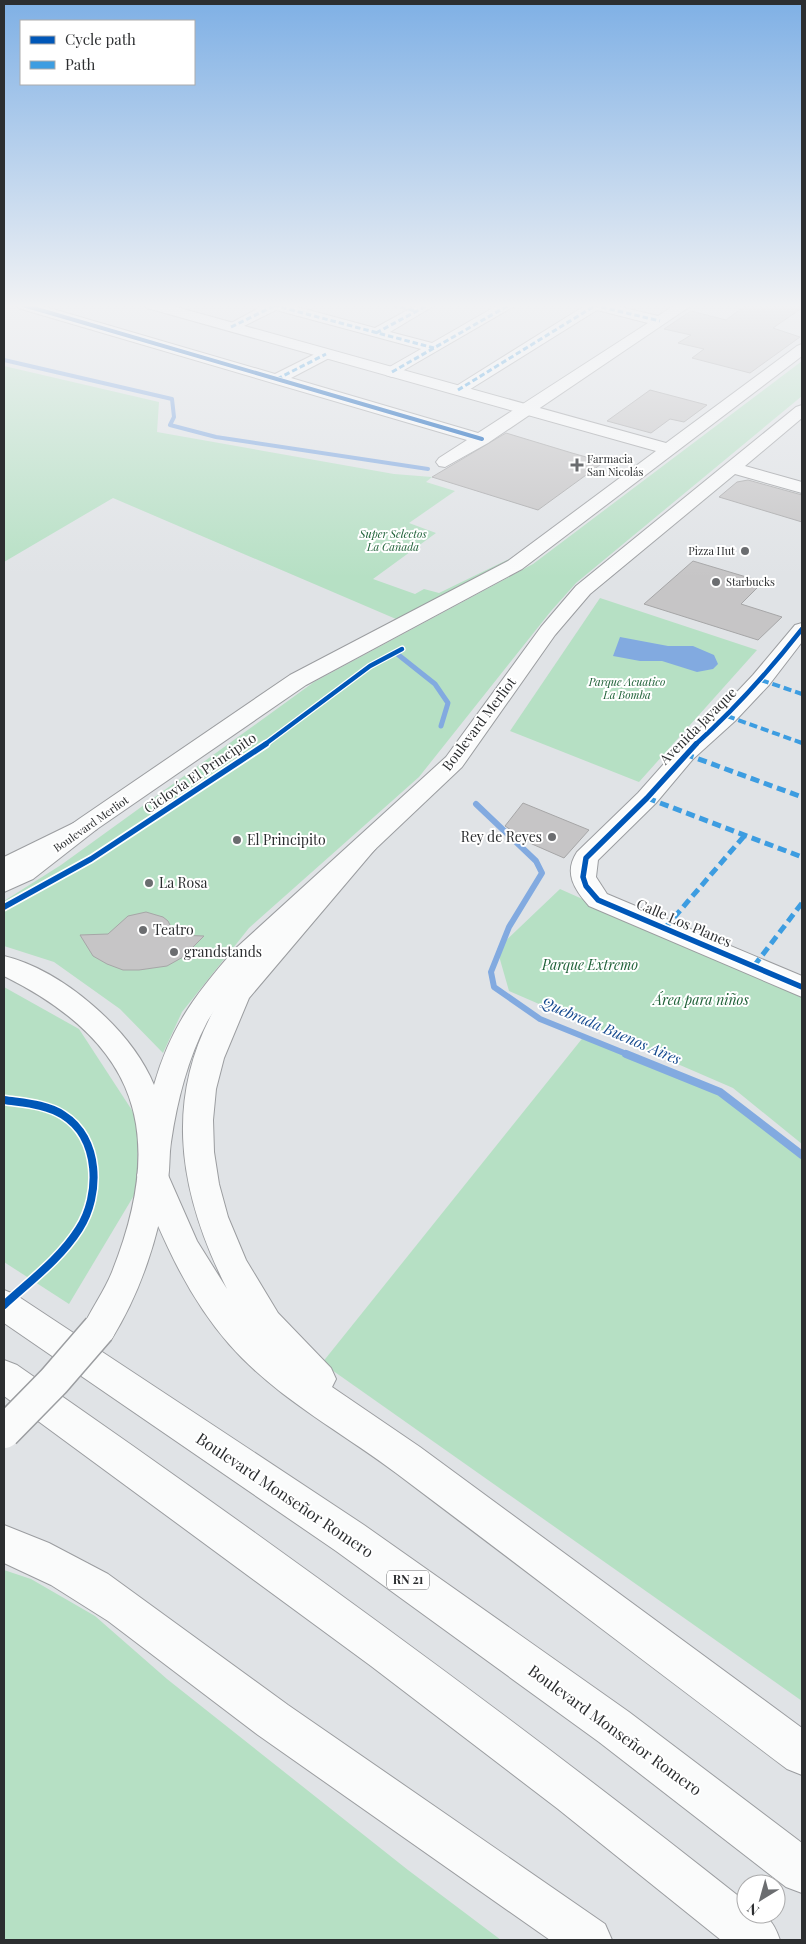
<svg xmlns="http://www.w3.org/2000/svg" width="806" height="1944" viewBox="0 0 806 1944" font-family="'Playfair Display',serif">
<style>
.green{fill:#b6e0c4}
.water{fill:#82aae0}
.lines{fill:none;stroke-linecap:round;stroke-linejoin:round}
.stream-far3{stroke:#82aae0;stroke-width:4}
.stream-far2{stroke:#82aae0;stroke-width:5}
.stream-far1{stroke:#82aae0;stroke-width:6}
.stream{stroke:#82aae0;stroke-width:8}
.building{fill:#c6c5c6;stroke:#a6a6a7}
.minor-casing{stroke:#9b9da0;stroke-width:2}
.major-casing{stroke:#9b9da0;stroke-width:2}
.highway-casing{stroke:#9b9da0;stroke-width:2}
.minor{fill:#fafbfb;fill-rule:evenodd}
.major{fill:#fafbfb;fill-rule:evenodd}
.highway{fill:#fafbfb;fill-rule:evenodd}
.major-bridge-casing{stroke:#9b9da0;stroke-width:35;stroke-linecap:butt}
.major-bridge{stroke:#fafbfb;stroke-width:32}
.quiet-far2{stroke:#3d9de1;stroke-width:3;stroke-dasharray:5.5 3;stroke-linecap:butt}
.quiet-far1{stroke:#3d9de1;stroke-width:4;stroke-dasharray:8 4;stroke-linecap:butt}
.quiet{stroke:#3d9de1;stroke-width:5;stroke-dasharray:9 5;stroke-linecap:butt}
.cycleway-far3-casing{stroke:#fff;stroke-width:5.5}
.cycleway-far2-casing{stroke:#fff;stroke-width:7}
.cycleway-far1-casing{stroke:#fff;stroke-width:9}
.cycleway-casing{stroke:#fff;stroke-width:11}
.cycleway-far3{stroke:#0057b8;stroke-width:4}
.cycleway-far2{stroke:#0057b8;stroke-width:4.5}
.cycleway-far1{stroke:#0057b8;stroke-width:5.5}
.cycleway{stroke:#0057b8;stroke-width:8}
.poi-dot{fill:#6b6d70;stroke:#fff;stroke-width:2}
.labels{text-anchor:middle;stroke-width:4;stroke-linejoin:round;paint-order:stroke}
.far-poi-label{font-size:11px;fill:#2c2e30;stroke:#fff;text-anchor:start}
.far-park-label{font-size:11px;font-style:italic;fill:#1f6138;stroke:#fff}
.far-street-label{font-size:11px;fill:#2c2e30;stroke:#fff}
.shield{fill:#fff;stroke:#6b6d6e;stroke-width:1}
.shield-label{font-size:12px;font-weight:bold;fill:#2c2e30}
.street-label{font-size:14px;fill:#2c2e30;stroke:#fff}
.poi-label{font-size:14px;fill:#2c2e30;stroke:#fff;text-anchor:start}
.park-label{font-size:14px;font-style:italic;fill:#1f6138;stroke:#fff}
.water-label{font-size:15px;font-style:italic;fill:#154a8f;stroke:#fff}
.near-street-label{font-size:16px;fill:#2c2e30;stroke:#fff}
</style>
<rect width="100%" height="100%" fill="#e0e3e6"/>
<g class="green">
<path d="M802,361v35l-226,187 -25,28 -132,166 -170,151 -67,84 -19,41 -43,-44 -66,-47 -50,-16v-45l57,-36 253,-183 219,-118z"/>
<path d="M4,366l155,36 -2,30 237,42 38,3 -6,5 29,9 -46,32 27,10 -63,46 42,15 9,-5 15,4 70,-34v4l-113,56 -283,-121 -109,64z"/>
<path d="M600,598l157,52 -118,132 -129,-51z"/>
<path d="M560,889l242,108v147l-69,-56 -224,-97 -12,-42z"/>
<path d="M4,987l75,42 60,92 -3,71 -67,112 -65,-42z"/>
<path d="M585,1035l139,60 78,60v546l-480,-338z"/>
<path d="M4,1570l27,9 64,37 72,63 241,191 93,70h-497z"/>
</g>
<path class="water" d="M620,637l48,9h25l21,9 4,9 -5,5 -16,3 -35,-11h-22l-27,-5z"/>
<g class="lines">
<path class="stream-far3" d="M4,360l168,39 2,18 -4,8 46,12 212,32"/>
<path class="stream-far2" d="M396,653l39,31 13,19 -7,23"/>
<path class="stream-far1" d="M476,804l60,57 6,12 -33,54 -18,45 3,15 46,32 89,36"/>
<path class="stream" d="M626,1054l94,38 82,63"/>
</g>
<g class="building">
<path d="M746,305h56v3l-29,20 27,9 -50,36 -58,-15 12,-9 -26,-6 13,-8 -27,-6 27,-18 35,9z"/>
<path d="M650,390l57,15 -23,17 -14,-3 -19,14 -44,-12z"/>
<path d="M506,433l66,20 32,9 -66,48 -106,-33z"/>
<path d="M748,480l54,15v27l-83,-25 18,-15z"/>
<path d="M693,561l70,21 -22,22 41,13 -24,23 -114,-36z"/>
<path d="M523,803l66,27 -25,28 -32,-14 -27,-18z"/>
<path d="M146,912l17,5 5,4 7,14 29,1 -21,21 -16,9 -28,4h-16l-16,-6 -14,-8 -13,-21 28,-1 20,-18z"/>
</g>
<g class="lines">
<g class="minor-casing">
<g id="minor">
<path d="M16,305h23l236,69 46,-23h10l3,3 -3,3 -40,21 187,55 170,-110 -51,-13 -133,83 -6,2 -8,-5 136,-85h26l46,11 17,-11h17l-204,138 -43,24 -6,-1 -3,-4 3,-4 28,-18 -449,-132z"/>
<path d="M264,305h26l85,23 42,-23h18l-45,27 42,11 66,-38h18l-124,72 -6,-2 -2,-3 2,-3 35,-20 -145,-39 -40,20 -5,1 -7,-4z"/>
<path d="M802,623v19l-33,43 -34,36 -42,38 -37,44 -58,57 -2,17 11,17 195,82v21l-213,-91c-14,-16 -26,-33 -12,-54l61,-59 39,-44 42,-38 34,-36 42,-50z"/>
</g>
</g>
<g class="major-casing">
<g id="major">
<path d="M145,305h24l497,138 131,-97 5,-2v12l-280,213 -216,116 -209,144 -64,50 -29,13v-19l75,-54 211,-144 218,-114 148,-110 -509,-143z"/>
<path d="M802,405v13l-57,48 57,16v11l-67,-19 -145,120 -35,41 -93,132 -207,196c-16,18 -36,38 -48,59 -19,36 -30,79 -36,120 -2,12 -1,25 -3,38 -10,57 -26,110 -57,160l-12,4 -12,-4 -5,-11c9,-20 22,-37 30,-57 55,-138 27,-229 -108,-296v-20c58,14 127,73 150,129 17,-59 41,-90 81,-136l211,-192 95,-130 35,-41 220,-179z"/>
</g>
</g>
<g class="highway-casing">
<g id="highway">
<path d="M88,816l9,3 3,5 -3,5 -84,44 -9,2v-18z"/>
<path d="M363,840l9,2 4,6 -127,150 -25,60 -8,31 -3,31 1,32 5,32 9,33 18,43 32,53 53,55 5,11 -4,8 88,60 382,281v47l-15,-6c-131,-98 -260,-198 -391,-296 -56,-42 -121,-76 -167,-129 -43,-49 -68,-109 -92,-169l5,-9 11,-4 11,4 33,75 30,48c-51,-102 -66,-200 0,-301 11,-17 27,-31 40,-46 29,-33 58,-66 87,-100z"/>
<path d="M4,1290l12,5 348,230 265,187 173,131v50l-16,-6 -187,-145 -263,-191 -332,-228z"/>
<path d="M4,1360l13,5c248,172 492,349 729,537v12c22,0 27,6 34,26h-59l-163,-131 -187,-143 -367,-270z"/>
<path d="M4,1525l45,18 59,31 180,131 317,219 7,16h-62l-292,-205 -150,-114 -57,-36 -47,-22z"/>
</g>
</g>
<use href="#minor" class="minor"/>
<use href="#major" class="major"/>
<use href="#highway" class="highway"/>
<g class="major-bridge-casing">
<path id="major-bridge" d="M4,1432l50,-51 45,-52"/>
</g>
<use href="#major-bridge" class="major-bridge"/>
<g class="quiet-far2">
<path d="M273,305l161,43"/>
<path d="M392,305l24,6"/>
<path d="M593,305l67,16"/>
<path d="M231,327l45,-22"/>
<path d="M376,333l52,-28"/>
<path d="M392,372l117,-67"/>
<path d="M277,379l49,-25"/>
<path d="M458,390l138,-85"/>
</g>
<g class="quiet-far1">
<path d="M761,680l41,14"/>
<path d="M727,716l75,27"/>
</g>
<g class="quiet">
<path d="M685,754l117,43"/>
<path d="M647,798l155,59"/>
<path d="M665,928l80,-93"/>
<path d="M754,966l48,-63"/>
</g>
<g class="cycleway-far3-casing">
<path id="cycleway-far3" d="M23,305l459,134"/>
</g>
<g class="cycleway-far2-casing">
<g id="cycleway-far2">
<path d="M264,745l106,-79 32,-17"/>
<path d="M695,745c40,-36 74,-74 107,-116"/>
</g>
</g>
<g class="cycleway-far1-casing">
<g id="cycleway-far1">
<path d="M696,744l-49,54 -61,60 -3,19 3,9 12,14 204,87"/>
<path d="M4,907l87,-48 175,-115"/>
</g>
</g>
<g class="cycleway-casing">
<path id="cycleway" d="M4,1100c19,3 42,4 59,15 37,23 38,80 16,114 -19,30 -49,52 -75,76"/>
</g>
<use href="#cycleway-far3" class="cycleway-far3"/>
<use href="#cycleway-far2" class="cycleway-far2"/>
<use href="#cycleway-far1" class="cycleway-far1"/>
<use href="#cycleway" class="cycleway"/>
</g>
<linearGradient id="sky" x2="0" y2="1"><stop stop-color="#7fb0e5"/><stop offset="0.53" stop-color="#f1f2f4"/><stop offset="1" stop-color="#f1f2f4" stop-opacity="0"/></linearGradient>
<rect width="806" height="577" fill="url(#sky)"/>
<g class="poi-dot">
<path d="M574.5 457.5h5v5h5v5h-5v5h-5v-5h-5v-5h5z"/>
<circle cx="745" cy="551" r="5"/>
<circle cx="716" cy="582" r="5"/>
<circle cx="552" cy="837" r="5"/>
<circle cx="237" cy="840" r="5"/>
<circle cx="149" cy="883" r="5"/>
<circle cx="143" cy="930" r="5"/>
<circle cx="174" cy="952" r="5"/>
</g>
<g class="labels">
<g class="far-poi-label">
<text x="587" y="463">Farmacia<tspan x="587" dy="13">San Nicolás</tspan></text>
<text x="735" y="555" text-anchor="end">Pizza Hut</text>
<text x="726" y="586">Starbucks</text>
</g>
<g class="far-park-label">
<text x="393" y="538">Super Selectos<tspan x="393" dy="13">La Cañada</tspan></text>
<text x="627" y="686">Parque Acuatico<tspan x="627" dy="13">La Bomba</tspan></text>
</g>
<g class="far-street-label">
<text transform="translate(91 824) rotate(-35)" y="4">Boulevard Merliot</text>
</g>
<rect class="shield" x="387" y="1570.5" width="42" height="19" rx="4"/>
<g class="shield-label">
<text x="408" y="1584">RN 21</text>
</g>
<g class="street-label">
<text transform="translate(479 724) rotate(-53)" y="5">Boulevard Merliot</text>
<text transform="translate(698 726) rotate(-45)" y="5">Avenida Jayaque</text>
<text transform="translate(200 773) rotate(-34)" y="5">Ciclovía El Principito</text>
<text transform="translate(684 923) rotate(23)" y="5">Calle Los Planes</text>
</g>
<g class="poi-label">
<text x="542" y="842" text-anchor="end">Rey de Reyes</text>
<text x="247" y="845">El Principito</text>
<text x="159" y="888">La Rosa</text>
<text x="153" y="935">Teatro</text>
<text x="184" y="957">grandstands</text>
</g>
<g class="park-label">
<text x="590" y="970">Parque Extremo</text>
<text x="701" y="1005">Área para niños</text>
</g>
<g class="water-label">
<text transform="translate(611 1031) rotate(23)" y="5">Quebrada Buenos Aires</text>
</g>
<g class="near-street-label">
<text transform="translate(285 1495) rotate(34)" y="6">Boulevard Monseñor Romero</text>
<text transform="translate(615 1730) rotate(36)" y="6">Boulevard Monseñor Romero</text>
</g>
</g>
<rect width="806" height="1944" fill="none" stroke="#2c2e30" stroke-width="10"/>
<rect x="20" y="20" width="175" height="65" fill="#ffffff" stroke="#ababac"/>
<rect x="30" y="36" width="25" height="8" fill="#0057b8" stroke="#ababac"/>
<text x="65" y="45" font-size="15" fill="#2c2e30">Cycle path</text>
<rect x="30" y="61" width="25" height="8" fill="#3d9de1" stroke="#ababac"/>
<text x="65" y="70" font-size="15" fill="#2c2e30">Path</text>
<g transform="translate(761 1899) rotate(217)"><circle r="24" fill="#ffffff" stroke="#ababac"/>
<path d="M0-4L9 19L0 12L-9 19Z" fill="#6b6d70"/>
<text y="-8" font-size="14" font-weight="bold" text-anchor="middle" fill="#2c2e30">N</text>
</g>
</svg>
